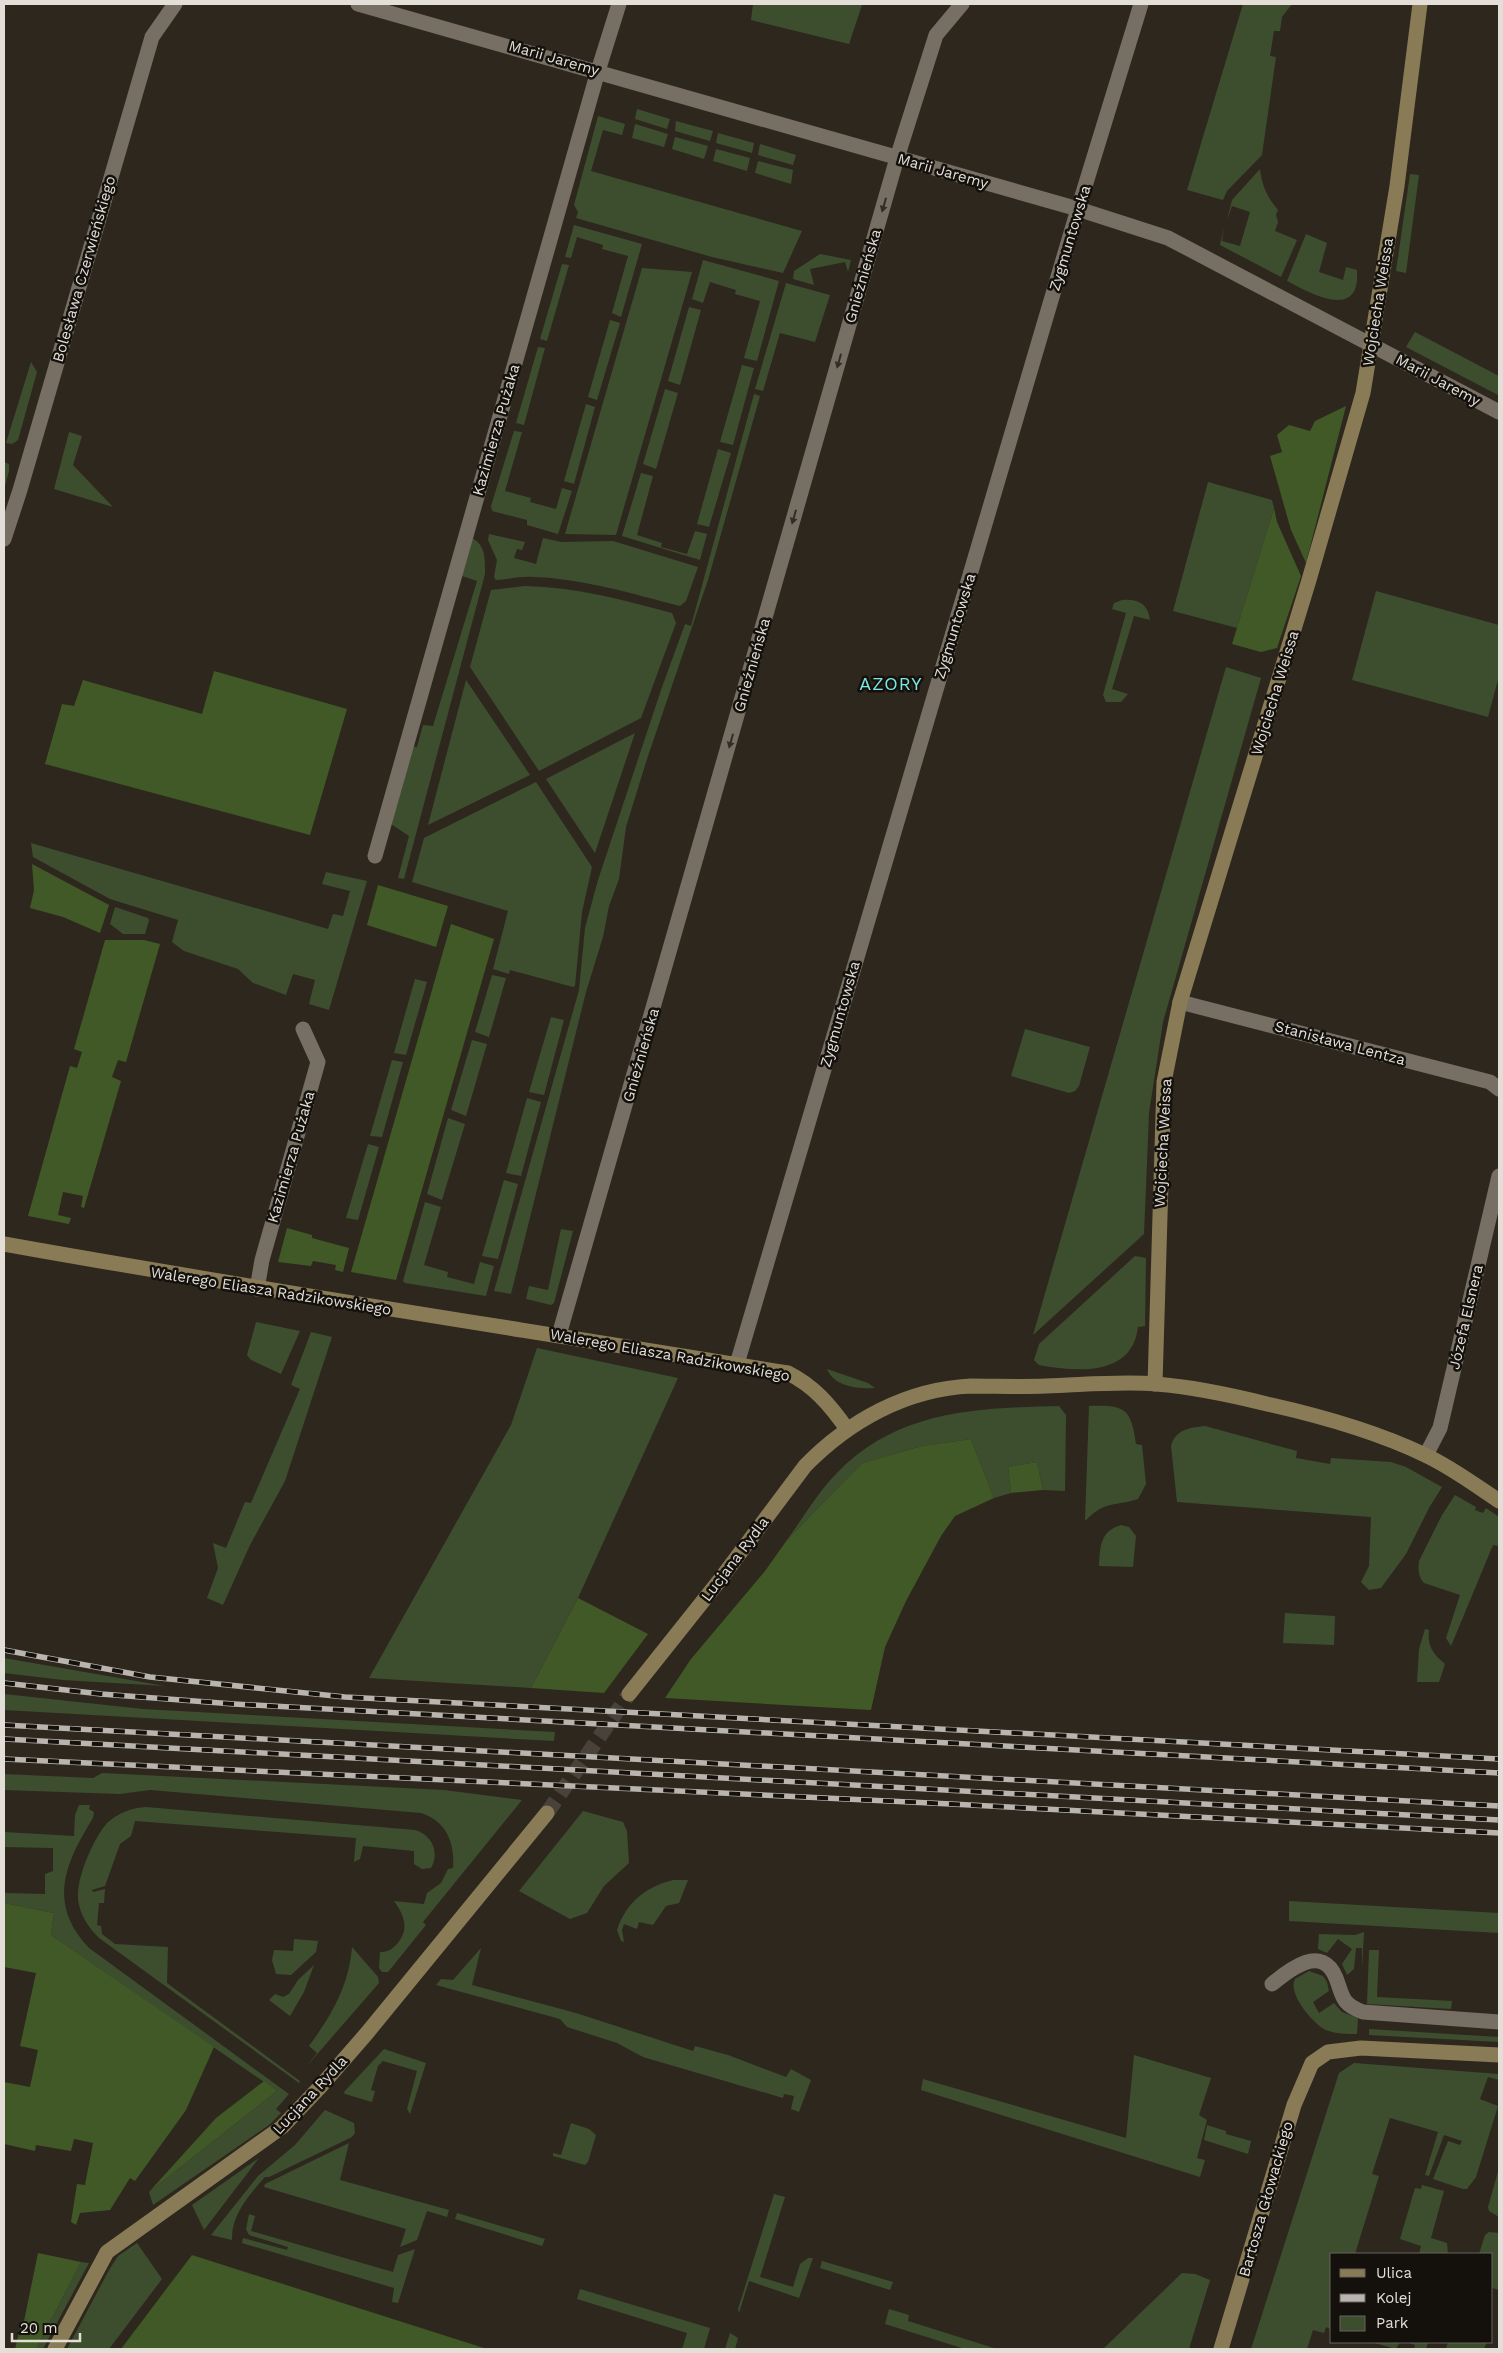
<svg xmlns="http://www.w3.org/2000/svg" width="1503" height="2353" viewBox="0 0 1503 2353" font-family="'Work Sans',sans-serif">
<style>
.green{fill:#3d4e2e}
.forest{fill:#415927}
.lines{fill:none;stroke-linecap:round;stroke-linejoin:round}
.secondary-tunnel{stroke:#49423a;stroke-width:15;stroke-dasharray:15 8;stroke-linecap:butt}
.street{stroke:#776f64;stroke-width:15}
.secondary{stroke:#8a7b57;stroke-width:15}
.rail-casing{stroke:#bab4ae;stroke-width:5.5}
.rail{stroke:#14110d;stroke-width:4;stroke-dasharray:11;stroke-linecap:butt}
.oneway{fill:#322d27}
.labels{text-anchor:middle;stroke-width:5;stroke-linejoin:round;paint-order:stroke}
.street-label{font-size:15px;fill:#e3ded8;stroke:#14110d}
.quarter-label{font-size:18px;letter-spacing:1px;fill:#7de8e3;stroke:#14110d}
</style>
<rect width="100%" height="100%" fill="#2e271e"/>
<g class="green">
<path d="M753,4h107l2,1 -13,39 -98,-24z"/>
<path d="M1243,4h49l-10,13 -2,14h-6l-4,25 6,1 -14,98 -35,36 -4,9 -36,-10z"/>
<path d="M637,109l33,10 -3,10 -32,-10z"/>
<path d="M598,116l27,8 -3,11 -19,-5 -12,41 211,60 -19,42 -71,-16 -136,-39 2,-6 -4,-7z"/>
<path d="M676,121l37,10 -3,10 -35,-10z"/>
<path d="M635,124l33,10 -4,13 -32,-9z"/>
<path d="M718,133l36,10 -2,10 -36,-10z"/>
<path d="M675,137l33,9 -4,13 -32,-10z"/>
<path d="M760,144l36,11 -3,10 -35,-10z"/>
<path d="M716,149l34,9 -3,13 -34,-10z"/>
<path d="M758,161l35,9 -2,14 -36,-11z"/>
<path d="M1260,169c2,17 7,28 18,41l-2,5 2,7 -3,9 22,9 -16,37 -61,-32 4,-17 -2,13 18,5 10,-34 -18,-6 -5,14 5,-20z"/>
<path d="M1410,174l9,1 -13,98 -10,-2z"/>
<path d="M574,225l68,19 -21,73 -9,-4 16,-57 -26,-7 1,-4 -26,-8 -6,21 -6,-1z"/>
<path d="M1306,234l21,9 -8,29 24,8 3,-13 11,3c4,52 -47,23 -70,11z"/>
<path d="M820,254l31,6 -3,12 -3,-10 -35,7 4,16 -21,-6 1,-8z"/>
<path d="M703,260l76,21 -22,80 -13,-3 16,-57 -25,-7 1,-4 -26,-8 -7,21 -11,-4z"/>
<path d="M562,264l7,1 -22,76 -7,-2z"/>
<path d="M642,268l50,4 -76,263 -51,-1z"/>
<path d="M786,283l44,12 -15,47 -35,-9 -17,58 -8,-2z"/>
<path d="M689,307l12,3 -21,75 -12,-4z"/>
<path d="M610,320l10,3 -23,77 -9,-3z"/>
<path d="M1415,332l84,44 -1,19 -92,-48z"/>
<path d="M538,347l7,1 -21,77 -8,-2z"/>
<path d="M31,362l6,10 -19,68 -6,4 -6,-1z"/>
<path d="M742,365l12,3 -21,77 -13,-3z"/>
<path d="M665,389l13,4 -22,76 -13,-5z"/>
<path d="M754,394l6,2 -52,184 -62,182 -20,65 -7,52 -10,27 -6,31 -17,55 -75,302 -17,-3 85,-301 6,-62 13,-48 63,-190 24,-66 6,2z"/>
<path d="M586,404l9,3 -21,77 -10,-3z"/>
<path d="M514,431l8,1 -17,59 26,7 -1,4 26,7 6,-21 10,3 -14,43 -31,-9v-5l-35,-9 -1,-5z"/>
<path d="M69,432l13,4 -9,29 40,42 -59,-18z"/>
<path d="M718,449l13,4 -22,74 -12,-3z"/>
<path d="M4,462l5,2v7l-5,19z"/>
<path d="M641,473l12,3 -16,59 25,8 -1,4 26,7 8,-23 12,3 -7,26 -78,-24z"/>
<path d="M1208,482l64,18 2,8 -37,120 -64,-17z"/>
<path d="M489,534l36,8 -3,8 -5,-1 -3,9 22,6 7,-26 18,4 52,-1 85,26 -12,34 -6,5c-47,-12 -96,-27 -145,-29 -13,-1 -26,2 -39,3l-2,-3 3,-17 -9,-20z"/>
<path d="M470,537c16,8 15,20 15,37l-81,305 -6,-1 11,-42 -18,-12 19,-78 7,1 6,-22 10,1 44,-145 -18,-6z"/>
<path d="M525,586c50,1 99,14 147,27l4,10 -35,95 -102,53 -69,-104 21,-77z"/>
<path d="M1376,591l123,34v51l-11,41 -136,-37z"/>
<path d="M1122,600c15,-1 26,3 28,20l-16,-4 -22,73 16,5 -7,8h-15l-3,-7 23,-82 -14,-4 2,-6z"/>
<path d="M1226,667l35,11 -98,344 -14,91 -5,121 -111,101z"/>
<path d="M466,680l64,95 -102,50z"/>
<path d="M635,733l-40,120 -49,-74z"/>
<path d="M536,782l56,85 -10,45 -7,74 -2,1 -63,-17 -1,4 -16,-5 15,-58 -96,-29 12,-44z"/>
<path d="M31,843l297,86 5,-15 10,2 7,-25 -28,-7 4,-12 41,9 -38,129 -20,-6 6,-24 -22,-6 -7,21 -33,-12 -15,-14 -54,-18 -12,-9 6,-22 -68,-21 -77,-42z"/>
<path d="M115,907l33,11 1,2 -4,14h-22l-13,-10z"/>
<path d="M492,975l14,3 -17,59 -14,-5z"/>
<path d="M415,979l12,3 -21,73 -12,-2z"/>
<path d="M551,1017l13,3 -20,75 -15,-3z"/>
<path d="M1025,1029l65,18 -11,39 -4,5 -6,2 -58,-17z"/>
<path d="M472,1040l15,4 -21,72 -15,-6z"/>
<path d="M392,1060l11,2 -21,75 -12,-1z"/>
<path d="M527,1098l14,4 -20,74 -15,-3z"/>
<path d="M448,1118l17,6 -23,76 -15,-6z"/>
<path d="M368,1144l11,3 -21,73 -12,-2z"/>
<path d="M504,1180l14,4 -20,75 -16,-3z"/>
<path d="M425,1202l16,5 -17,58 24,7 -1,5 27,7 6,-22 14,4 -8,30 -81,-13 -2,-2z"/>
<path d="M561,1229l12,2 -19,72 -3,2 -25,-6 3,-13 19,4z"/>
<path d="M1135,1256l11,2 -1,68 -7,1c-6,50 -61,45 -99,38l-5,-5 5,-16z"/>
<path d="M256,1322l44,9 -19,43 -30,-14 -4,-5z"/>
<path d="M311,1332l21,5 -47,144 -35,64 -27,60 -16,-7 11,-30 -5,-25 13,5 19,-46 6,1 49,-114 -9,-4z"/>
<path d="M537,1348l141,30 -100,220 -47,90 -162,-10 142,-253z"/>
<path d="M827,1369l41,14 7,5c-16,1 -41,-1 -48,-19z"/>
<path d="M1059,1406l7,9 -1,76 -22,-1 -6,-28 -29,5 3,26 -17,5 -23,-59 -49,7 -60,17 -75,77c16,-22 31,-48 50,-67 60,-63 141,-65 222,-67z"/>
<path d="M1089,1406c36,-1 42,2 47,38l6,1 4,39 -8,15c-26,8 -32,1 -53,22z"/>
<path d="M1205,1426l92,25 -1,7 34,6 1,-6 60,4 15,5 36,20 -13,21 -23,46 -25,34 -12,2 -8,-8 8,-16 2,-49 -194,-15 -6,-56c5,-17 18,-18 34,-20z"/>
<path d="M1455,1495l21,12 -1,3 8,3 3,-5 13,9v29l-6,-1 -42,101 -5,-8 14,-43 -36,-12c-6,-7 -6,-14 -5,-22l23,-46z"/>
<path d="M1121,1525l8,2 7,9 -3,31 -34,-1c1,-19 1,-35 22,-41z"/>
<path d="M1285,1613l50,3 -1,29 -51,-2z"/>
<path d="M1425,1629l4,1c-2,16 4,24 16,34l-6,18h-22l2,-33z"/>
<path d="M4,1658l161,28 -102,-6 -59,-7z"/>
<path d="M4,1694l139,15 412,23 -1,9 -550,-31z"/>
<path d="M102,1773l342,17 78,10 -99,122 3,3 -38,47h-6l-3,-4 1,-16c8,0 11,-2 17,-8 13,-15 7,-29 -3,-43l30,3 3,-11 14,-10 7,-14 5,-1c2,-26 -7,-47 -32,-55l-271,-23 -30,4 -116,-4v-16l89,4z"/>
<path d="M79,1805h11l-1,4 5,3 -1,6c-28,45 -46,86 -4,130l200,146 -13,15 5,4 -12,12 -116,80 -4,-13 128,-101 -226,-156 3,-22 -50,-10v-10l41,1v-20l8,-3v-23l-49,-1v-15l70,4 1,-21z"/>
<path d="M146,1807l269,23c17,5 25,22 16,38l-9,1 -8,-5v-13l-51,-5 -3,13 -6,3 2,-24 -221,-17 -4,15 -11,8 -15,42 -13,4 1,2 12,-3 -1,14h-5l-2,22 4,1 1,8 13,10 53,3 -1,36 133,98 -1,2 -200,-145c-9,-9 -17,-20 -20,-33 -6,-21 14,-66 28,-82 11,-10 24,-15 39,-16z"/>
<path d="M583,1811l40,11 4,9 2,32 -25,23 -17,27 -17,6 -51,-28z"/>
<path d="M673,1880h15l-9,23 -13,3 -13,19 -14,-3 -2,7 -13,-5 -2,6 2,12 -3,-1 -4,-11c9,-27 28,-43 56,-50z"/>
<path d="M1289,1901l210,12v20l-210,-12z"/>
<path d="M1364,1932l-2,37v-21h-6l-2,21 -7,6 -5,-11 10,-15 -14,-10 -11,14 -9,-4 1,-15 36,1z"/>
<path d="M294,1939l24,2 -2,11 -25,23 -15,-1 -4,-14 2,-10 19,1z"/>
<path d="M352,1947l26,30 1,6 -73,84 11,-14 -8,-7c22,-30 40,-60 43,-99z"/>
<path d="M481,1948l-9,37 104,28 117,38 2,-5 33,9 58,22 5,-8 20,11 -12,32 -8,-3 3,-13 -10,-2 -1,4 -140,-41 -26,-14 -50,-16 -7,-8 -124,-34 5,-6 12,1z"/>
<path d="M1369,1950h10l-2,47 75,4 -1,8 -84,-5z"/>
<path d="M314,1965l-10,27 -14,24 -21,-16 6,-6 8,3 6,-3 9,-14z"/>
<path d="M1309,1971l14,5 4,6 2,9 -16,11 6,11 15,-10 8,9 16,6 -1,16c-10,0 -22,0 -31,-4 -13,-6 -39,-37 -31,-51z"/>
<path d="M1369,2029l130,8v5l-130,-7z"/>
<path d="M384,2049l42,14 -16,51 -3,-5 10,-38 -34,-10 -5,5 -7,24 4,1 -3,11 -27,-8 -1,-2z"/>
<path d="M1134,2055l77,23 -12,37 8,5 -10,38 8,2 -5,17 -279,-87 2,-11 203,59z"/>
<path d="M1354,2063l145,11v6l-11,-3 -8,22 18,7 -22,71 -9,12h-4l-30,-10 15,-38 12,4 2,-4 -18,-6 -15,41 -4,-1 13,-43 -48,-14 -18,56 7,2 -24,78h-23v76l-6,-3 -2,6 -11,-3 -6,19h-56l88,-276z"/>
<path d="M325,2110l29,13 1,10 -3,4 -83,40h-4c-16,18 -34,38 -33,63l-21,-5 47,-59 37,-31z"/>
<path d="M571,2123l18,6 7,6 -8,27 -3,3 -32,-9v-3l8,2z"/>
<path d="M1207,2125l19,6v3l25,7 -3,13 -44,-14z"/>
<path d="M349,2143l-9,37 109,30 -2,7 -20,-6 -10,29 -17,7 6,-18 -142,-42 1,-3z"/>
<path d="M259,2158l-55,72 -12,-25z"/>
<path d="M1499,2168v49l-10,-6 -1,-4z"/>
<path d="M1422,2185l22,6 -13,47 16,5 1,11h-29l2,-8 -21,-7 15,-51 6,1z"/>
<path d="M774,2194l11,3 -25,80 33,10 7,-23 8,-6h5l-14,40 -50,-17 -10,32 -1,-4z"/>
<path d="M457,2213l88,26 -3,7 -87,-27z"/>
<path d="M249,2214l6,2 -4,15 142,41 5,-17 17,-6 -17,54 -6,-1 2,-14 -152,-45 1,-5 44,12 1,-3 -39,-12 -3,-6z"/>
<path d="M1489,2232l10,1v57l-7,-2v-34h-13l6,-19z"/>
<path d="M137,2243l25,36 -53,70h-42l42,-79 9,-14z"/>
<path d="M822,2261l71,21 -3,8 -70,-22z"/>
<path d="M81,2262l8,1 -46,86h-7z"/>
<path d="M1182,2273l13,1 15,6 -21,69h-86z"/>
<path d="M580,2289l130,39 -6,21h-22l5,-16 -110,-34z"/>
<path d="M889,2309l20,6 -1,6 89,28h-32l-80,-25z"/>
<path d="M730,2333l8,5 -3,11h-10z"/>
<path d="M1371,2342h29l-4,7z"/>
<path d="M1406,2342h22l-2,7h-12l1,-4z"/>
<path d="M1448,2342h39l-3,7h-38z"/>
</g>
<g class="forest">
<path d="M1346,406l-40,157 -15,-33 -21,-74 12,-4 -5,-17 12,-10 21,6 5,-10z"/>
<path d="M1274,508l3,14 24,54 -24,72 -16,4 -29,-8z"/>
<path d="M214,671l133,38 -37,126 -265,-71 17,-60 12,2 9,-26 119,34z"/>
<path d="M32,864l77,41 -9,28 -37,-16 -33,-9 4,-18z"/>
<path d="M378,885l70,21 -12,41 -69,-22z"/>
<path d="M451,924l43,15 -98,341 -45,-8z"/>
<path d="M105,940h39l16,4 -34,118 -8,-2 -6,17 9,4 -37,127 -3,-1 2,-11 -20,-4 -5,23 13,3 -2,6 -41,-8 42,-150 7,2 5,-16 -8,-3z"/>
<path d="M287,1228l25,7v3l37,10 -6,24 -8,-2 1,-5 -23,-4 -2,5 -33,-4z"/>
<path d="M971,1439l23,59 -39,18 -14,20 -35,65 -21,46 -14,63 -206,-12 26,-39 74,-88 22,-31 75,-77 60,-17z"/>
<path d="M1037,1462l6,28 -32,3 -3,-26z"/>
<path d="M578,1598l70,36 -44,59 -73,-5z"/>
<path d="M4,1903l50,10 -3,22 163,112 -28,63 -51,71 -5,-3 -20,32 -30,3 -4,12 -5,-3 6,-38 8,1 8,-42 -19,-4 -3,12 -35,-6 -1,6 -31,-7v-62l26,5 8,-37 -18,-4 16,-73 -32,-6z"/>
<path d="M264,2081l13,10 -128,101 67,-74z"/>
<path d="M38,2253l43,9 -45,87h-21l7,-28h2z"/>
<path d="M192,2255l295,94h-366z"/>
</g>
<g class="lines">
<path class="secondary-tunnel" d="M547,1813l82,-119"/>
<g class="street">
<path d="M358,4l720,205 90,29 331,174"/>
<path d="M4,539l16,-49 132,-453 23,-33"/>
<path d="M375,856l223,-785 21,-67"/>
<path d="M1180,1002l310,80 9,7"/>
<path d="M257,1289l5,-29 56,-198 -15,-33"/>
<path d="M559,1335l338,-1177 39,-123 26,-31"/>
<path d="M737,1364l341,-1155 63,-205"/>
<path d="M1426,1455l14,-27 59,-252"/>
<path d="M1272,1984c17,-14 50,-41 64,-6 7,18 5,26 27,34l136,10"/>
</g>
<g class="secondary">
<path d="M4,1244c261,47 523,86 784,129 26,13 42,32 59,56"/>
<path d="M1155,1384l9,-302 16,-80 129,-422 54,-187 34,-207 23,-182"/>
<path d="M629,1694l90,-113 86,-115c44,-45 101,-77 166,-80 25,0 50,1 75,0 36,-1 74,-5 110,-2 37,3 75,11 111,20 54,12 108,27 158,51 26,12 50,30 74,46"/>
<path d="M55,2349l52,-97 175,-125 38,-40 47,-54 180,-220"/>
<path d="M1221,2349l73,-244 18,-42 16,-11 33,-4 138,7"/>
</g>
<g class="rail-casing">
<g id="rail">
<path d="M4,1650l146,27 195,20 1154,62"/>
<path d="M4,1683l97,11 133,10 1265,69"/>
<path d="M4,1725l1495,81"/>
<path d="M4,1739l1495,81"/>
<path d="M4,1759l947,45 548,29"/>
</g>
</g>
<use href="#rail" class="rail"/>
</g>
<defs><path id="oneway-solid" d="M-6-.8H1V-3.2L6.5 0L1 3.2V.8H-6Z" transform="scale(1.25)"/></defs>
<g class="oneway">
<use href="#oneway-solid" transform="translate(884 205) rotate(106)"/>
<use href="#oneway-solid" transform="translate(839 361) rotate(106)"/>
<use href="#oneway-solid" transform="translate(794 517) rotate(106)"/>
<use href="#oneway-solid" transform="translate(731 741) rotate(106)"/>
</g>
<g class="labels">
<g class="street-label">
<text transform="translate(554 58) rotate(16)" y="5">Marii Jaremy</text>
<text transform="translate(943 171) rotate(16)" y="5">Marii Jaremy</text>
<text transform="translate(1070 238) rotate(-73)" y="5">Zygmuntowska</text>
<text transform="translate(84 269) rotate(-74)" y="5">Bolesława Czerwieńskiego</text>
<text transform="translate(863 276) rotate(-74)" y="5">Gnieźnieńska</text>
<text transform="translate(1378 302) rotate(-81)" y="5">Wojciecha Weissa</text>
<text transform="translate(1438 380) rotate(28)" y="5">Marii Jaremy</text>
<text transform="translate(496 430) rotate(-74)" y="5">Kazimierza Pużaka</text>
<text transform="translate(955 626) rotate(-73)" y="5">Zygmuntowska</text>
<text transform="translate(752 665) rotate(-74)" y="5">Gnieźnieńska</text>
<text transform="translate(1275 693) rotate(-73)" y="5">Wojciecha Weissa</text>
<text transform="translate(840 1014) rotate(-74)" y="5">Zygmuntowska</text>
<text transform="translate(1340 1043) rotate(15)" y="5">Stanisława Lentza</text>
<text transform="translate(641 1055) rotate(-74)" y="5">Gnieźnieńska</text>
<text transform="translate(1163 1143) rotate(-87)" y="5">Wojciecha Weissa</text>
<text transform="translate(291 1157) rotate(-74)" y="5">Kazimierza Pużaka</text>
<text transform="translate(271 1291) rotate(9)" y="5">Walerego Eliasza Radzikowskiego</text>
<text transform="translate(1466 1317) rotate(-77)" y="5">Józefa Elsnera</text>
<text transform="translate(670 1355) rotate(10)" y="5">Walerego Eliasza Radzikowskiego</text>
<text transform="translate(735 1559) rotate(-53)" y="5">Lucjana Rydla</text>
<text transform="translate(310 2095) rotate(-47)" y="5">Lucjana Rydla</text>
<text transform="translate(1266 2199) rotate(-74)" y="5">Bartosza Głowackiego</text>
</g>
<g class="quarter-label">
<text x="891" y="690">AZORY</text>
</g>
</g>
<rect width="1503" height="2353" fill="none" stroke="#e3ded8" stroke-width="10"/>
<rect x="1330" y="2253" width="162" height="90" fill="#14110d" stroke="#67635e"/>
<rect x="1340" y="2269" width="25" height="8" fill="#8a7b57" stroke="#67635e"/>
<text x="1376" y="2278" font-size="15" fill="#e3ded8">Ulica</text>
<rect x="1340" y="2294" width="25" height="8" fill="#bab4ae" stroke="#67635e"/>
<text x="1376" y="2303" font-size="15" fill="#e3ded8">Kolej</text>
<rect x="1340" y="2316" width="25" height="15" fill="#3d4e2e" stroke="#67635e"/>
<text x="1376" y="2328" font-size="15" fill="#e3ded8">Park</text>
<path d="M12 2333v8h68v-8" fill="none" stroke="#e3ded8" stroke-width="2.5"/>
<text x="20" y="2333" font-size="15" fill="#e3ded8" stroke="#14110d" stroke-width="4" paint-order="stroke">20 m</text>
</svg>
